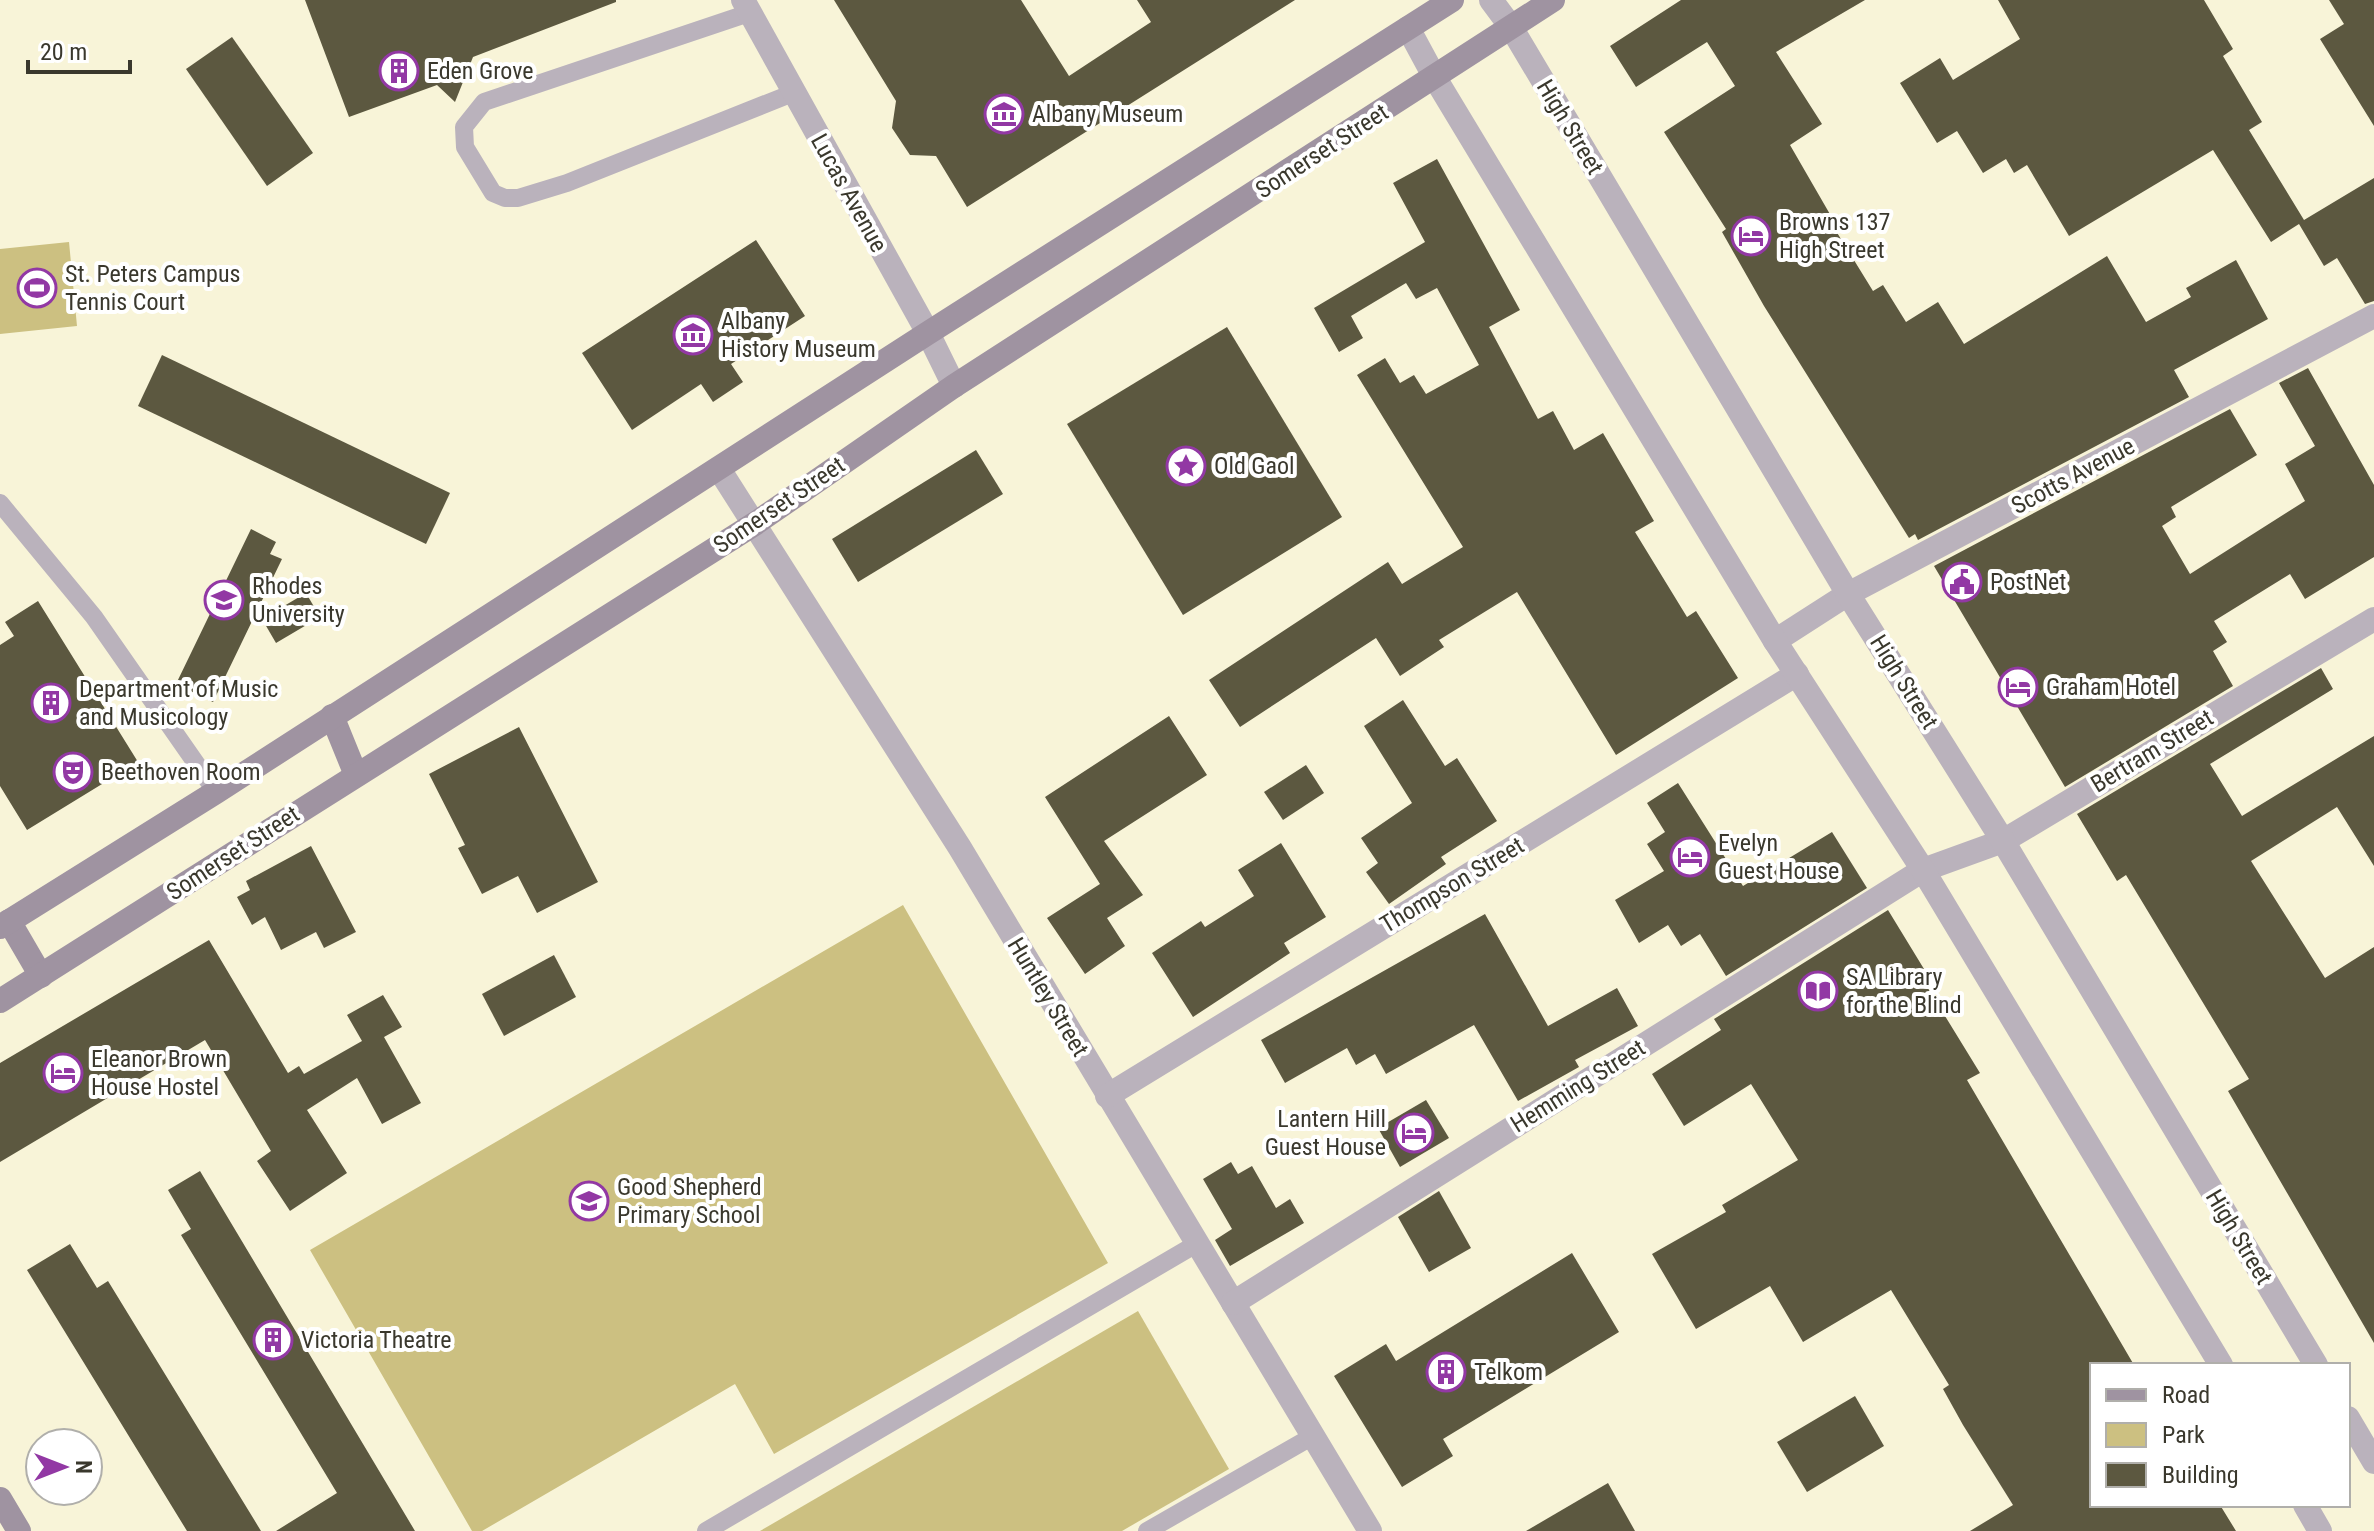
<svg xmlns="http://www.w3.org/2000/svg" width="2374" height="1531" viewBox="0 0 2374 1531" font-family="'Roboto Condensed',sans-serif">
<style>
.green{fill:#ccc081}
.building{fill:#5c5840}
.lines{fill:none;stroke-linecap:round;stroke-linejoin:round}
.service{stroke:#bab2bc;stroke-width:18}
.minor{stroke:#bab2bc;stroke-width:24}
.tertiary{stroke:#bab2bc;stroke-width:24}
.secondary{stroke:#9f93a1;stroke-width:24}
.labels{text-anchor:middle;stroke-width:8;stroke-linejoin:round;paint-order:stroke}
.poi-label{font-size:24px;fill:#3a382d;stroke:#fff;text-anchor:start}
.street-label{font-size:24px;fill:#3a382d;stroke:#fff}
</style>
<rect width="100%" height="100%" fill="#f8f4d8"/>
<g class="green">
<path d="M69,242l8,84 -77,8v-85z"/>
<path d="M903,905l205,358 -334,191 -39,-70 -253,147h-10l-162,-281z"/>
<path d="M1138,1311l91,158 -107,62h-362z"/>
</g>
<g class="building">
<path d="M305,0h311v2l-143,55 -18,45 -18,-17 -88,32z"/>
<path d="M834,0h187l48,76 82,-54 -14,-22h158l-328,207 -31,-51 -26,-1 -18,-27 4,-27z"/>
<path d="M1681,0h184l-89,52 46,72 -32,21 41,71 -3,2 45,73 10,-6 23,37 32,-20 26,42 143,-88 39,66 45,-25 -5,-9 50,-28 32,59 -94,51 15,27 -271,143 -3,-6 -6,4 -145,-232 -42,-74 4,-3 -62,-97 71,-46 -28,-44 -71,45 -26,-41z"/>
<path d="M1998,0h206l29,49 -10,7 39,66 -13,8 55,90 70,-42v123l-9,3 -28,-46 -13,8 -25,-42 -28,18 -58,-92 -144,86 -42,-71 -13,8 -8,-14 -23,14 -26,-42 -20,12 -37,-60 40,-25 13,22 67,-41z"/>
<path d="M2329,0h45v126l-54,-87 24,-15z"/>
<path d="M232,37l81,116 -46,33 -81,-117z"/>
<path d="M1437,159l83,151 -31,17 49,92 15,-8 21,39 29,-17 51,88 -19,11 52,85 9,-6 42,67 -122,77 -99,-163 -78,48 5,7 -44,29 -24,-38 -136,89 -31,-47 179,-118 14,22 61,-37 -106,-172 28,-17 15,25 14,-8 12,19 53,-29 -42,-77 -21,11 -10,-16 -55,33 12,22 -24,14 -25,-44 111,-66 -32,-59z"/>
<path d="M756,240l49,76 -74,48 12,18 -30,20 -12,-18 -69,46 -50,-77z"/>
<path d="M1227,327l115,190 -159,98 -116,-191z"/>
<path d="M162,355l288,138 -24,51 -288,-138z"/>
<path d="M2308,368l66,117v72l-69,42 -15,-25 -76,47 13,21 -14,9 20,35 -168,101 -131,-221 296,-157 27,46 -86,52 5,10 -14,9 28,48 115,-73 -20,-37 30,-18 -36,-63z"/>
<path d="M976,450l27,44 -145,88 -26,-43z"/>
<path d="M251,529l25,13 -6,12 12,5 -69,143 -37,-18z"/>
<path d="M306,593l14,24 -44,26 -14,-24z"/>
<path d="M38,601l100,161 -111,68 -27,-44v-141l14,-9 -9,-14z"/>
<path d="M2321,668l12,21 -123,75 32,52 132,-80v130l-37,-59 -86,54 74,117 49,-31v396l-146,-252 21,-12 -123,-204 -9,6 -40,-67z"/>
<path d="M1403,700l42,66 12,-8 40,63 -56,36 5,7 -57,40 -23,-32 12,-9 -17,-25 51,-35 -48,-77z"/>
<path d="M1169,716l38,59 -103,66 39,54 -36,23 18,28 -40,28 -38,-56 53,-34 -55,-87z"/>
<path d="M519,727l79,155 -61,31 -19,-37 -36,18 -24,-46 7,-3 -36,-71z"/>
<path d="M1306,765l18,28 -41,27 -19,-28z"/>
<path d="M1678,783l65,103 89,-54 35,56 -141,88 -26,-42 -19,12 -13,-21 -29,18 -24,-43 49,-29 -17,-27 18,-12 -18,-29z"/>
<path d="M1281,843l45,74 -42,26 6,10 -97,64 -41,-64 49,-32 4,6 49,-31 -16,-26z"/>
<path d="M311,846l45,86 -32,16 -8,-16 -35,18 -16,-33 -13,8 -15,-28 13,-7 -4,-9z"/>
<path d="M1888,910l36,59 -6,3 62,101 -13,7 167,285h-42v140h128l16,26h-266l43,-26 -50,-80 -20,-36 6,-4 -58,-95 -88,52 -33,-56 -74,43 -44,-75 74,-42 -4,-7 76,-45 -47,-76 -67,42 -32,-52 69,-44 -7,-11z"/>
<path d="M1485,914l63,112 69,-38 21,38 -63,34 4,7 -61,34 -44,-76 -88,49 -11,-20 -19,11 -9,-17 -62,35 -24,-43z"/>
<path d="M209,940l79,133 11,-7 5,8 58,-33 -15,-26 36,-20 19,32 -18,10 37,66 -39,21 -25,-46 -50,32 40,63 -57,38 -33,-50 14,-10 -66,-111 -205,122v-99z"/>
<path d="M554,955l22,42 -72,39 -22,-42z"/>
<path d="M1426,1100l23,38 -49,29 -22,-39z"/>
<path d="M1231,1162l7,12 14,-8 24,42 14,-9 14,24 -74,43 -15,-26 17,-11 -29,-50z"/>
<path d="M200,1171l215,360h-139l61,-38 -156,-258 10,-6 -23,-39z"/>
<path d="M1439,1191l32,57 -42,24 -31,-55z"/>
<path d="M70,1244l27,44 11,-7 153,250h-74l-160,-261z"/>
<path d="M1572,1253l47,79 -176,107 10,17 -51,31 -68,-111 52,-32 10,17z"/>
<path d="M1855,1396l29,50 -77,46 -30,-50z"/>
<path d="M1608,1483l27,48h-109z"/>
</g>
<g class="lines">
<g class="service">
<path d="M749,13l-265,89 -20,25 1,20 28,46 12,5h13l49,-15 226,-90"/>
<path d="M0,503l94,114 122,175"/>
<path d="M706,1531l492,-288"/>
<path d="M1147,1531l166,-95"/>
</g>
<g class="minor">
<path d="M743,0l185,333 26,53"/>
<path d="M719,469l241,379 410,683"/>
<path d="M1775,641l73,-47 526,-278"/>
<path d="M1107,1096l690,-422"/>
<path d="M1233,1303l690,-433 80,-29 371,-222"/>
</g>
<g class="tertiary">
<path d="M1491,0l20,27 337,567 155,247 313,524"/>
<path d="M1408,28l27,50 340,563 148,229 298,495"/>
<path d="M2348,1418l26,44"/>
<path d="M2305,1505l15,26"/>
</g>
<g class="secondary">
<path d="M332,716l24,59"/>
<path d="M9,921l32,55"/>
<path d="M0,927l216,-135 712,-459 524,-333"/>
<path d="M0,1001l756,-478 198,-137 599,-386"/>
<path d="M0,1499l19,32"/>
</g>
</g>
<defs>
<g id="building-ring" transform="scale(2)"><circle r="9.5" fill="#fff" stroke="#9238a4" stroke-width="1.5"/><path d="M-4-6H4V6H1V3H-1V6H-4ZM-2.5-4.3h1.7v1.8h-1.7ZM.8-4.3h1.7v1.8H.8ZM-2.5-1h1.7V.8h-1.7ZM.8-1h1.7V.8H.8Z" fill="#9238a4"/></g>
<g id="museum-ring" transform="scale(2)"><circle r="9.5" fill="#fff" stroke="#9238a4" stroke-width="1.5"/><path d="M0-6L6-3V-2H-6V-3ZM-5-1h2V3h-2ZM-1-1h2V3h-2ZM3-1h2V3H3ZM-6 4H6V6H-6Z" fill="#9238a4"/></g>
<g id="hotel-ring" transform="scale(2)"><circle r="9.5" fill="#fff" stroke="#9238a4" stroke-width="1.5"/><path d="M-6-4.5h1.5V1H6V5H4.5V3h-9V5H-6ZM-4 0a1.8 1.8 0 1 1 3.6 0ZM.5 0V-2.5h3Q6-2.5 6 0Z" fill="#9238a4"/></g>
<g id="stadium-ring" transform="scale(2)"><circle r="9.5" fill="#fff" stroke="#9238a4" stroke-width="1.5"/><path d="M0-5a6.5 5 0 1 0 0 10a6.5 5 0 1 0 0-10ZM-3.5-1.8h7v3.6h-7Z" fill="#9238a4"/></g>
<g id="sight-ring" transform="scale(2)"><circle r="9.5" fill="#fff" stroke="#9238a4" stroke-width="1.5"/><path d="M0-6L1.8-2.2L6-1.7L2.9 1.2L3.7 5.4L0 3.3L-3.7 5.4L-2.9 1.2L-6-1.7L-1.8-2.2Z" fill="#9238a4"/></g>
<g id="civic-ring" transform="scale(2)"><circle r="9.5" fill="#fff" stroke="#9238a4" stroke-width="1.5"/><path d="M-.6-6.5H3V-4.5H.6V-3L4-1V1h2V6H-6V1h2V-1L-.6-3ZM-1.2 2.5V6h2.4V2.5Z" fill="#9238a4"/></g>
<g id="university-ring" transform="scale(2)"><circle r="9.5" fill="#fff" stroke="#9238a4" stroke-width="1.5"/><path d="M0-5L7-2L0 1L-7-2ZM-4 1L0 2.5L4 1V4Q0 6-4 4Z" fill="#9238a4"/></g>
<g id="theatre-ring" transform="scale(2)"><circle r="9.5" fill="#fff" stroke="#9238a4" stroke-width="1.5"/><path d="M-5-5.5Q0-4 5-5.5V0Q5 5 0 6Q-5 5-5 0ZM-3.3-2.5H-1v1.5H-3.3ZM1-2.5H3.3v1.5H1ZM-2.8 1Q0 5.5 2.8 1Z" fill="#9238a4"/></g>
<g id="library-ring" transform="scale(2)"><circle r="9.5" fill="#fff" stroke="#9238a4" stroke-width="1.5"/><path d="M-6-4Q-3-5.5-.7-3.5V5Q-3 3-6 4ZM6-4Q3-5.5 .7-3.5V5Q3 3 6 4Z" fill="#9238a4"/></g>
<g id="school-ring" transform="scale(2)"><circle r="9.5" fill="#fff" stroke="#9238a4" stroke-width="1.5"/><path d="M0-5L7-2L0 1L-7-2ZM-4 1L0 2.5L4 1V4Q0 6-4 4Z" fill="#9238a4"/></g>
</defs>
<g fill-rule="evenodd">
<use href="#building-ring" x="399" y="71"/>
<use href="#museum-ring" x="1004" y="114"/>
<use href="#hotel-ring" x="1751" y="236"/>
<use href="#stadium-ring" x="37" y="288"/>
<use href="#museum-ring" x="693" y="335"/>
<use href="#sight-ring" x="1186" y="466"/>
<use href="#civic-ring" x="1962" y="582"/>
<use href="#university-ring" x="224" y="600"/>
<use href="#hotel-ring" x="2018" y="687"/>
<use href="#building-ring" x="51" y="703"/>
<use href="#theatre-ring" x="73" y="772"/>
<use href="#hotel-ring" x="1690" y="857"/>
<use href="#library-ring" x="1818" y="991"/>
<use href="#hotel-ring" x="63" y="1073"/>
<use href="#hotel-ring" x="1414" y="1133"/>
<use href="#school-ring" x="589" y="1201"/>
<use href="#building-ring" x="273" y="1340"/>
<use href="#building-ring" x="1446" y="1372"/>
</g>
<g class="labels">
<g class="poi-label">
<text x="427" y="79">Eden Grove</text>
<text x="1032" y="122">Albany Museum</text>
<text x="1779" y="230">Browns 137<tspan x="1779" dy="28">High Street</tspan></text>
<text x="65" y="282">St. Peters Campus<tspan x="65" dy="28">Tennis Court</tspan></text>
<text x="721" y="329">Albany<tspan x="721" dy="28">History Museum</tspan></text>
<text x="1214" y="474">Old Gaol</text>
<text x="1990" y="590">PostNet</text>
<text x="252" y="594">Rhodes<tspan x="252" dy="28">University</tspan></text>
<text x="2046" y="695">Graham Hotel</text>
<text x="79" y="697">Department of Music<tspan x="79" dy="28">and Musicology</tspan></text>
<text x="101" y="780">Beethoven Room</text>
<text x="1718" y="851">Evelyn<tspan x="1718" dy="28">Guest House</tspan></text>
<text x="1846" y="985">SA Library<tspan x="1846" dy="28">for the Blind</tspan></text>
<text x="91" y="1067">Eleanor Brown<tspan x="91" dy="28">House Hostel</tspan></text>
<text x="1386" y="1127" text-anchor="end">Lantern Hill<tspan x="1386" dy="28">Guest House</tspan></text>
<text x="617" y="1195">Good Shepherd<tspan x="617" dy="28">Primary School</tspan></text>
<text x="301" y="1348">Victoria Theatre</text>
<text x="1474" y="1380">Telkom</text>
</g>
<g class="street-label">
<text transform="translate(1570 127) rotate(59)" y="8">High Street</text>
<text transform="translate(1322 151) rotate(-33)" y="8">Somerset Street</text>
<text transform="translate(849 193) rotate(61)" y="8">Lucas Avenue</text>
<text transform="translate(2073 476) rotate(-28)" y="8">Scotts Avenue</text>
<text transform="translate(779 505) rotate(-34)" y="8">Somerset Street</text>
<text transform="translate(1904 682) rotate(58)" y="8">High Street</text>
<text transform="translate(2152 751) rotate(-31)" y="8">Bertram Street</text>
<text transform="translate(233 853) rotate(-33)" y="8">Somerset Street</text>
<text transform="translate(1452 885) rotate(-31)" y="8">Thompson Street</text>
<text transform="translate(1048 997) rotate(59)" y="8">Huntley Street</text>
<text transform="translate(1578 1086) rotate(-32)" y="8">Hemming Street</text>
<text transform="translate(2239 1237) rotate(59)" y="8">High Street</text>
</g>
</g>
<rect x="2090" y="1363" width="260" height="144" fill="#ffffff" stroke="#b0afab" stroke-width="2"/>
<rect x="2106" y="1389" width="40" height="12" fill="#9f93a1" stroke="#b0afab" stroke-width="2"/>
<text x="2162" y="1403" font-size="24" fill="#3a382d">Road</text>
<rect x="2106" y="1423" width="40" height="24" fill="#ccc081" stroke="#b0afab" stroke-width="2"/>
<text x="2162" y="1443" font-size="24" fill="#3a382d">Park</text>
<rect x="2106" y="1463" width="40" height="24" fill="#5c5840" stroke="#b0afab" stroke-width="2"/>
<text x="2162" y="1483" font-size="24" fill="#3a382d">Building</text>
<g transform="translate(64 1467) rotate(90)"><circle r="38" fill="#ffffff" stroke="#b0afab" stroke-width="2"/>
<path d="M0-6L14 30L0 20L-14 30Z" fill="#9238a4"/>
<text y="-12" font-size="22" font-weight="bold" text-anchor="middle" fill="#3a382d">N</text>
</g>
<path d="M28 60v12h102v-12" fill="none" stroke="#3a382d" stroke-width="4"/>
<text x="40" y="60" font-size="24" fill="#3a382d" stroke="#ffffff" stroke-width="6" paint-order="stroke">20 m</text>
</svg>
